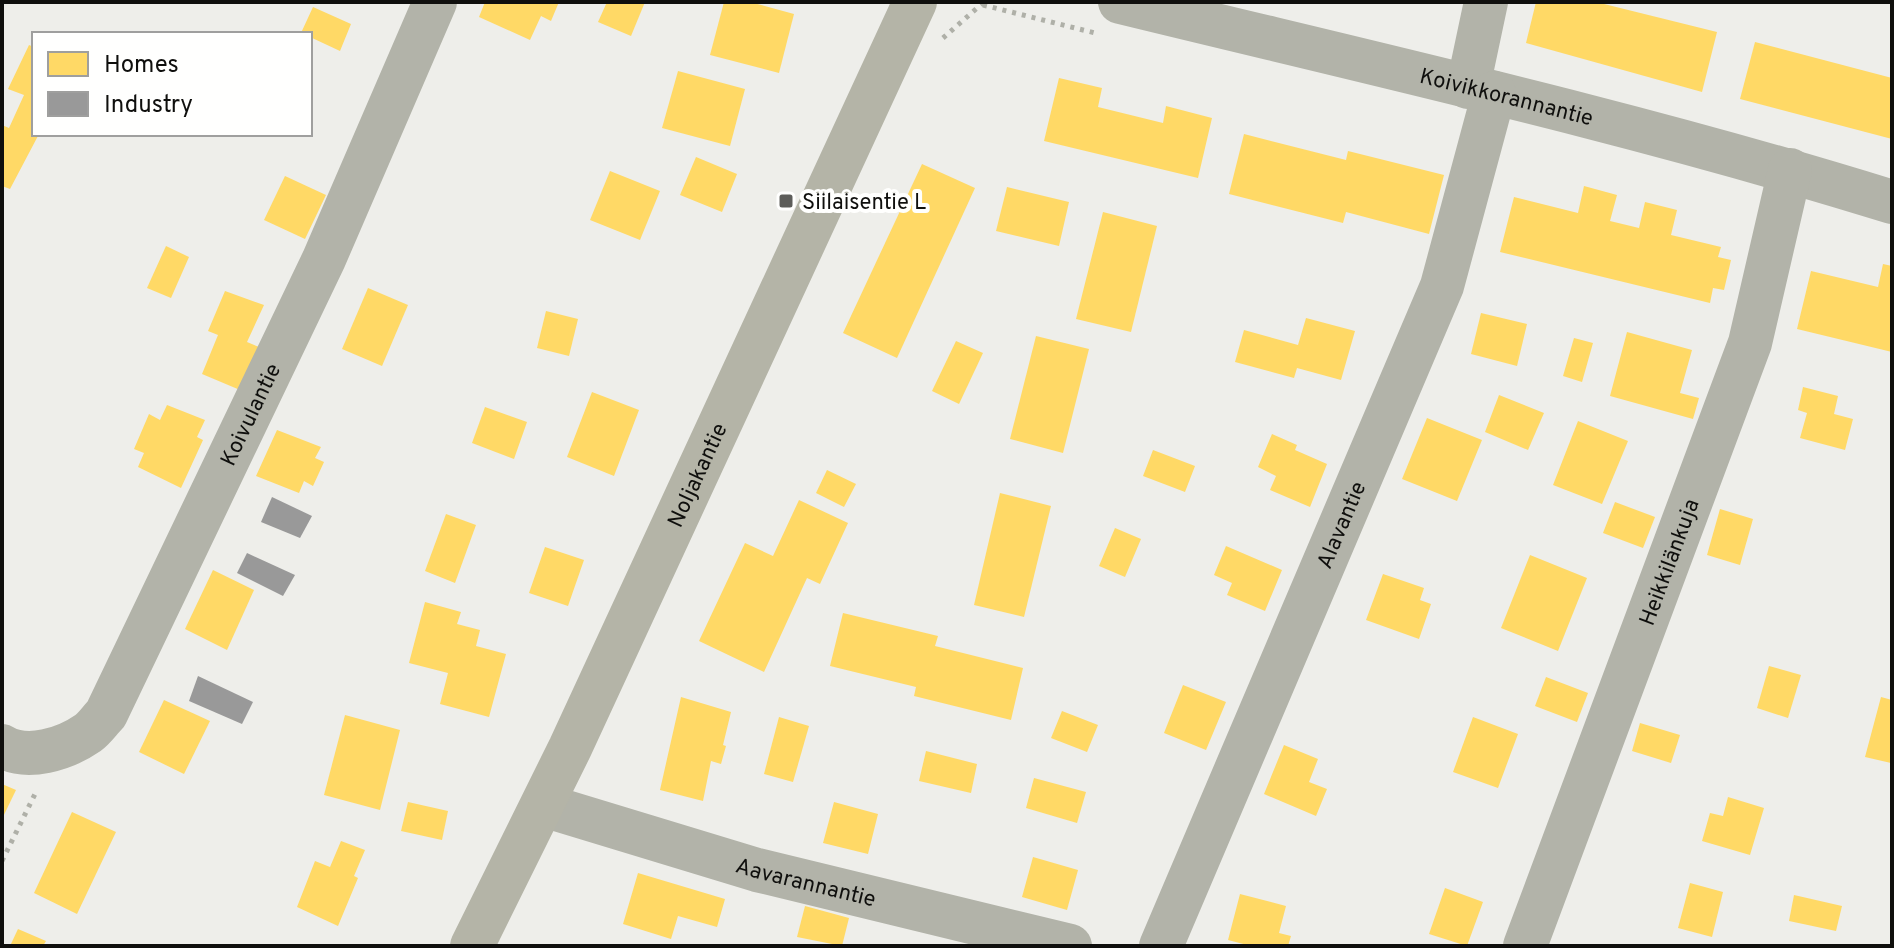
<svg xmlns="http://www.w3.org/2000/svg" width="1894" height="948" viewBox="0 0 1894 948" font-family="Overpass,sans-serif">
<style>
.homes{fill:#ffd966}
.industry{fill:#999}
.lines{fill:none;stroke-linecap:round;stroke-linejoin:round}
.path{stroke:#afb0a8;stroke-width:5;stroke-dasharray:4 6;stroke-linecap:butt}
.minor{stroke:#b2b3a9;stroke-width:44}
.major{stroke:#b4b4a7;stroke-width:44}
.poi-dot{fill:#5d5d5a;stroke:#fffffe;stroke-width:3}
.labels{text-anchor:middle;stroke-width:8;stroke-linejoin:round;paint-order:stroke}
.street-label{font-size:22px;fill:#0f0f0d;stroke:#fffffe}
.poi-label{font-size:22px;fill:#0f0f0d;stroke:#fffffe;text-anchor:start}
</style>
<rect width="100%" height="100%" fill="#eeeeea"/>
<g class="homes">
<path d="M485,2h74l-8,19 -10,-5 -11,24 -51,-23z"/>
<path d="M607,2h38l-14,34 -33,-14z"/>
<path d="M724,2h26l44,12 -15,59 -69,-18z"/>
<path d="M1536,2h60l121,30 -15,60 -176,-49z"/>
<path d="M313,7l38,17 -11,27 -30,-14v-3l-9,-1z"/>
<path d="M1755,42l137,36v61l-152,-40z"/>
<path d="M29,45l5,2v87h5l-29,55 -8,-3v-61l7,3 15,-33 -16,-6z"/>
<path d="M678,71l67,18 -15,57 -68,-18z"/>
<path d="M1059,78l43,10 -4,19 65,16 3,-17 46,12 -14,60 -154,-37z"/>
<path d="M1244,134l102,26 2,-9 96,24 -15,59 -83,-22 -3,11 -114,-29z"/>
<path d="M696,157l41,17 -15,38 -42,-17z"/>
<path d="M922,164l53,24 -78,170 -54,-25z"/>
<path d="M610,171l50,20 -20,49 -50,-20z"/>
<path d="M285,176l41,19 -21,44 -41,-19z"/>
<path d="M1584,186l33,9 -7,26 29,7 6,-26 32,8 -6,25 50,12 -3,10 13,3 -7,30 -11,-2 -3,15 -210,-51 14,-55 64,16z"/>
<path d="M1007,187l62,15 -10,44 -63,-15z"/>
<path d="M1103,212l54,14 -26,106 -55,-13z"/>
<path d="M166,246l23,11 -18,41 -24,-10z"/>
<path d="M1883,264l9,2v86l-95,-23 14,-58 67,16z"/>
<path d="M368,288l40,17 -26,61 -40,-17z"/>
<path d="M225,291l39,14 -17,37 12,5 -19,43 -38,-16 16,-39 -10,-4z"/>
<path d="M546,311l32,8 -9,37 -32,-8z"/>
<path d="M1481,313l46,11 -10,42 -46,-12z"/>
<path d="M1306,318l49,13 -14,49 -44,-12 -3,10 -59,-16 9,-32 54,15z"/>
<path d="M1627,332l65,18 -12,43 19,5 -6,21 -83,-23z"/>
<path d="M1036,336l53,13 -26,104 -53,-14z"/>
<path d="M1574,338l19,5 -11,39 -19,-6z"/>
<path d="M956,341l27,12 -24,51 -27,-13z"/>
<path d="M1803,387l35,9 -4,18 19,5 -8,31 -45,-12 7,-25 -9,-3z"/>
<path d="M592,392l47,18 -25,66 -47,-19z"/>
<path d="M1499,395l45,18 -16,37 -43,-18z"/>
<path d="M167,405l38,15 -8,17 6,3 -22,48 -43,-21 6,-14 -10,-4 15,-35 11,6z"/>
<path d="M485,407l42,15 -13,37 -42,-16z"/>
<path d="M1427,418l55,22 -25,61 -55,-22z"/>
<path d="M1578,421l50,20 -26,63 -49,-19z"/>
<path d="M277,430l44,17 -6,11 9,4 -11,24 -9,-5 -5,12 -43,-17z"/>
<path d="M1272,434l25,11 -2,5 32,14 -17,43 -40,-17 6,-14 -18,-9z"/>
<path d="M1153,450l42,16 -10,26 -42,-16z"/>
<path d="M827,470l29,14 -12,23 -28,-14z"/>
<path d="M1000,493l51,13 -27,111 -50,-12z"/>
<path d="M799,500l49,23 -28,61 -13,-6 -43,94 -65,-31 46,-98 28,13z"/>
<path d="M1615,502l40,15 -12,31 -40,-15z"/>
<path d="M1720,509l33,10 -13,46 -33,-10z"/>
<path d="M446,514l30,11 -21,58 -30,-12z"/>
<path d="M1115,528l26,11 -16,38 -26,-11z"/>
<path d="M1226,546l56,24 -17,41 -38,-16 5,-12 -18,-8z"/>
<path d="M545,547l39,13 -16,46 -39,-13z"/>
<path d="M1530,555l57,23 -29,73 -57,-23z"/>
<path d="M213,570l41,20 -27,60 -42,-21z"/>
<path d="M1383,574l41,14 -4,12 11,4 -12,35 -53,-19z"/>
<path d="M425,602l36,10 -4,12 23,6 -4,16 30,8 -17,63 -49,-13 8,-31 -39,-10z"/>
<path d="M843,613l95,23 -3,10 88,22 -12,52 -97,-24 2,-9 -86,-21z"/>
<path d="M1769,666l32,9 -13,43 -31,-10z"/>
<path d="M1546,677l42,16 -11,29 -42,-16z"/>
<path d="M1183,685l43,17 -20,48 -42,-17z"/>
<path d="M681,697l50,15 -8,33 3,1 -5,18 -10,-3 -8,40 -43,-11z"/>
<path d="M1881,697l11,3 -1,63 -26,-6z"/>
<path d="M164,700l46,21 -26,53 -45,-22z"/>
<path d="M1062,711l36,14 -11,27 -36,-14z"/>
<path d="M345,715l55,15 -20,80 -56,-15z"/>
<path d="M779,717l30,9 -16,56 -29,-8z"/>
<path d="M1473,717l45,17 -20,54 -45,-16z"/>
<path d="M1640,723l40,12 -9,28 -39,-12z"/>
<path d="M1284,745l34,14 -9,23 18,7 -11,27 -52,-22z"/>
<path d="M926,751l51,13 -6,29 -52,-12z"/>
<path d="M1034,778l52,14 -9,31 -51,-15z"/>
<path d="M2,784l14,6 -14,29z"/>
<path d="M1728,797l36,11 -14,47 -48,-14 8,-28 13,3z"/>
<path d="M408,802l40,9 -6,29 -41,-9z"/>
<path d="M834,802l44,12 -10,40 -45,-11z"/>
<path d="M72,812l44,20 -39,82 -43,-21z"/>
<path d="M341,841l24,9 -11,26 4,2 -20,48 -41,-19 18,-46 15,6z"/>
<path d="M1033,857l45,13 -11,40 -45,-13z"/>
<path d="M638,873l87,26 -8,28 -39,-11 -7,23 -48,-15z"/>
<path d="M1690,883l33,9 -11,45 -34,-9z"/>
<path d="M1445,888l38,14 -16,44 -38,-12z"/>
<path d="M1240,894l46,12 -7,27 12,3 -3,10h-37l-23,-6z"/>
<path d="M1794,895l48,11 -6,25 -47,-10z"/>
<path d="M805,906l44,12 -7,28 -45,-9z"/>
<path d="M18,929l28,12 -3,5h-33z"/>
</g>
<g class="industry">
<path d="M272,497l40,19 -12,22 -39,-16z"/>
<path d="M247,553l48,22 -12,21 -46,-23z"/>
<path d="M198,676l55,26 -11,22 -53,-23z"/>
</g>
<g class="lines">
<g class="path">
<path d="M983,5l112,28"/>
<path d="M943,38l41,-36"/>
<path d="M2,861l34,-69"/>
</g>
<g class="minor">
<path id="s1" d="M1120,2c258,63 518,121 772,200"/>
<path d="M1468,87l18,-85"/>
<path id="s2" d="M2,746c25,15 63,3 86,-13 7,-5 12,-13 18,-19l218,-455 111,-257"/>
<path id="s3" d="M543,805l214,65 313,76"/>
<path id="s4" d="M1161,946l281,-660 52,-193"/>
<path id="s5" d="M1525,946l225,-603 40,-173"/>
</g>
<path class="major" id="s6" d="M472,946l98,-198 345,-746"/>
</g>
<rect class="poi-dot" x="778" y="193" width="16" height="16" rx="4"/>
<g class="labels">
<g class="street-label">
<text dy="8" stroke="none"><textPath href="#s1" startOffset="398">Koivikkorannantie</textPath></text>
<text dy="8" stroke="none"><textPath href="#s2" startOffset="450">Koivulantie</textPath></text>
<text dy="8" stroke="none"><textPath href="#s6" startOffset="522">Noljakantie</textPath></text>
<text dy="8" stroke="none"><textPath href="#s4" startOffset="458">Alavantie</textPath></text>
<text dy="8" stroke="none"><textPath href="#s5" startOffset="410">Heikkilänkuja</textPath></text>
<text dy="8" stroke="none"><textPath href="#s3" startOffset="274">Aavarannantie</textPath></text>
</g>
<g class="poi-label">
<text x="802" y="209">Siilaisentie L</text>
</g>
</g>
<rect width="1894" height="948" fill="none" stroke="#0f0f0d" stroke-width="8"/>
<rect x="32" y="32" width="280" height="104" fill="#fffffe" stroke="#9f9f9e" stroke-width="2"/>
<rect x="48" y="52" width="40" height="24" fill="#ffd966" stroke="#9f9f9e" stroke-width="2"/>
<text x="104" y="72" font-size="24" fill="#0f0f0d">Homes</text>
<rect x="48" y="92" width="40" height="24" fill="#999999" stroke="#9f9f9e" stroke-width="2"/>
<text x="104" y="112" font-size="24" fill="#0f0f0d">Industry</text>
</svg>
